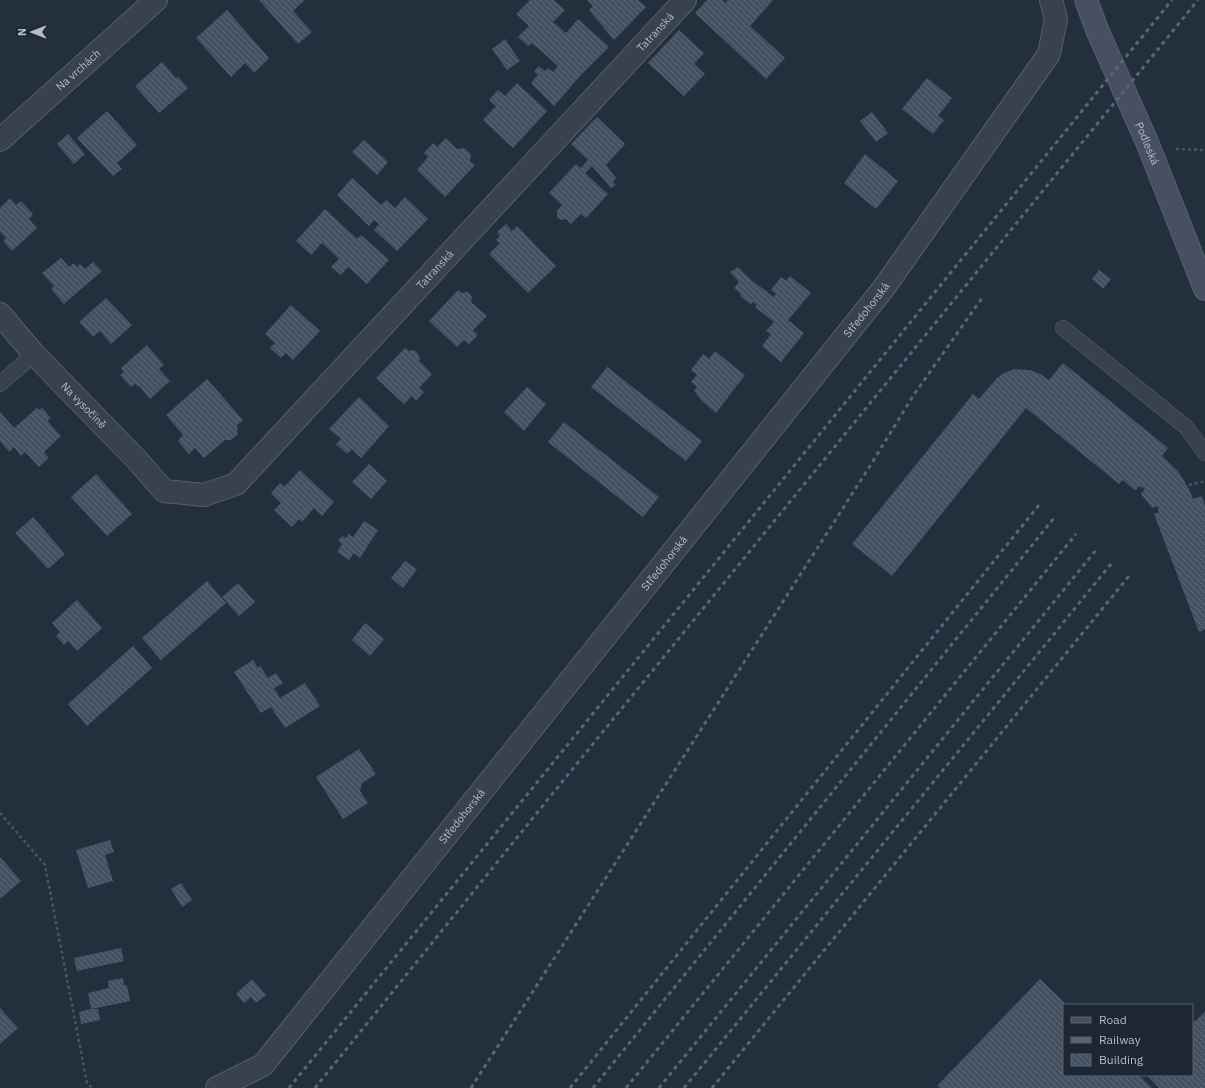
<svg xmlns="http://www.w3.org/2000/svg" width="1205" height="1088" viewBox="0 0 1205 1088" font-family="'IBM Plex Sans',sans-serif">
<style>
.building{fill:url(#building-back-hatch)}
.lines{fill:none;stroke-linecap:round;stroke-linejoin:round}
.service-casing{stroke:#565f6c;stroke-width:16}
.minor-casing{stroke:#565f6c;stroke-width:24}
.secondary-casing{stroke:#565f6c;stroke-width:24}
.path{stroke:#44595c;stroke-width:2.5;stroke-dasharray:3 3;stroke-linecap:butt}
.service{stroke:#38414e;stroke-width:15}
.minor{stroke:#38414e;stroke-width:22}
.secondary{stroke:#465061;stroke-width:22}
.rail{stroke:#5a6575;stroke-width:3;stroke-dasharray:4 4;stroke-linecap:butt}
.labels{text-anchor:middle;stroke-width:3.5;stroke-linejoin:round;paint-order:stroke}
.street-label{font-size:11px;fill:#b4bcc9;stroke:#1d2633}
</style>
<defs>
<pattern id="building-back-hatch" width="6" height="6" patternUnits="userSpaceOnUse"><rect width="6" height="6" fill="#455162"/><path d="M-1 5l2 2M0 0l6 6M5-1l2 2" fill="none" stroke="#5d6877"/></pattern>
</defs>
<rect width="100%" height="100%" fill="#242f3e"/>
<g class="building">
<path d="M259,0h46l-12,11 19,21 -14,12z"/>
<path d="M530,0h24l11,10 -12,12 13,11 12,-14 31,28 -28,28 -27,31 -23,-23 7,-8 -4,-4 5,-5 6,5 3,-3 5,4 5,-6 -26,-23 -4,3 -10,-9 11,-11 -13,-12z"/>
<path d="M587,0h51l8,7 -32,33 -25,-30 4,-4z"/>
<path d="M707,0h15l3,3 3,-3h45l-23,26 35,32 -19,21 -71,-66z"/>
<path d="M227,10l42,48 -15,15 -9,-10 -14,14 -35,-39z"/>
<path d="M679,30l25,23 -10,11 11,10 -21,22 -36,-33z"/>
<path d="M505,39l15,22 -13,9 -15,-21z"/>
<path d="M162,62l14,16 2,-1 10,11 -29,25 -24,-27z"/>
<path d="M927,78l25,20 -14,18 6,4 -11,14 -31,-25z"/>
<path d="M517,83l30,28 -34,37 -30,-28 13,-14 -7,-6 9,-10 7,6z"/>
<path d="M107,111l30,34 -20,18 5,6 -9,7 -36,-38z"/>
<path d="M872,112l16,21 -12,9 -16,-21z"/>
<path d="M597,117l28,27 -19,21 10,13 -3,4 3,3 -5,3 -19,-22 -7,7 23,21 -22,24 -5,-4 -10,10 -5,-5 -5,1 -4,-3v-6l5,-6 -13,-12 27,-29 5,4 7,-8 -17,-16z"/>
<path d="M68,134l17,20 -11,10 -17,-20z"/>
<path d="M446,138l11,11 7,-1 7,6 -1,7 5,4 -30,32 -28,-27 11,-13 -4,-4 9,-10 4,4z"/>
<path d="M364,140l24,22 -11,13 -25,-23z"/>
<path d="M865,154l33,27 -22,28 -32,-26z"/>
<path d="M352,178l29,27 5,-5 9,8 10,-11 23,22 -31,32 -23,-21 5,-6 -5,-4 -5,6 -32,-31z"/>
<path d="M10,198l6,7 5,-4 12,13 -4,5 8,9 -25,23 -9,-10 3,-3 -6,-6v-24z"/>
<path d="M325,209l32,30 4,-4 28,25 -22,24 -19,-17 -7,8 -10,-8 8,-8 -17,-16 -11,12 -15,-14z"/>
<path d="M506,224l6,7 5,-5 39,40 -28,27 -39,-39 11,-11 -4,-3 4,-4 -3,-4z"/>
<path d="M61,258l8,9 5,-4 3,4 3,-3 5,5 8,-7 9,9 -38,33 -13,-15 3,-3 -12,-13z"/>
<path d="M738,267l13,13 23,17 2,-3 -5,-4 10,-13 5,4 4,-5 21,17 -23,27 16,13 -23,29 -19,-16 9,-12 -5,-3 8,-9 -19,-15 2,-2 -4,-3 -2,3 -11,-9 1,-2 -7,-6 5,-6 -9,-10z"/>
<path d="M1099,270l12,9 -8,10 -11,-10z"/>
<path d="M458,290l3,3 6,-1 3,2 2,4 -1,4 16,14 -14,14 5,5 -9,9 -5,-4 -7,7 -28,-26z"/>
<path d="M106,298l26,27 -21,19 -11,-13 -7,6 -14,-15z"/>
<path d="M291,305l29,26 -27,29 -7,-7 -5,5 -11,-10 5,-5 -10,-9z"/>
<path d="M147,345l17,20 -5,4 11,12 -20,18 -11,-13v1l-4,-3 -4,3 -11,-12 4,-3 -3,-4z"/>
<path d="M405,348l4,3 4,-1 4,2 3,6 -1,3 13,13 -13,14 5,4 -8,9 -4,-5 -8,8 -28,-26z"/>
<path d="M715,351l30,24 -29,38 -14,-12 -8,-10 3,-4 -6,-5 6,-7 -6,-5 12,-16 6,5z"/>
<path d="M1063,363l105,85 -6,8 16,15 11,18 4,10 9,-3 3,9v124l-6,3 -45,-118 5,-2 -2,-6 -5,2 -11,-14 4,-5 -6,-3 -3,4h-2l-11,-10 -4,4 -93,-76 -134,168 -40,-32 121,-150 6,5 18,-21 7,-5 10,-4 16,1 10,4 9,6z"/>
<path d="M607,367l95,74 -16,20 -95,-74z"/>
<path d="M207,379l36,41 -6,5 1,9 -7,6h-6l-21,18 -9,-10 -6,6 -11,-13 5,-6 -17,-20z"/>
<path d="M527,387l19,17 -22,27 -20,-19z"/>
<path d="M359,397l30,29 -28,32 -9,-9 -5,5 -11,-10 5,-5 -12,-10z"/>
<path d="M37,408l2,2 3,-2 9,10 -3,2 2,4 11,12 -17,16 5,6 -10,9 -14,-15 -4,4 -7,-9 -5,5 -9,-11v-29l14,16z"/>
<path d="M564,422l95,75 -16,20 -95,-75z"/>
<path d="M369,464l18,17 -16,18 -19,-17z"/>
<path d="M300,470l34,32 -12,14 -8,-8 -12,14 -3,-3 -7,8 -18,-17 7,-7 -10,-10 9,-10 4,4z"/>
<path d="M96,474l36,40 -25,22 -36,-39z"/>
<path d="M33,517l32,37 -17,15 -33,-36z"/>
<path d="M364,521l14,9 -18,28 -6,-5 -5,7 -12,-8 5,-8 -4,-3 4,-5 4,2 2,-4 5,3z"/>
<path d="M405,561l12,8 -14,19 -12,-10z"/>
<path d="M207,581l19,22 -65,57 -19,-22z"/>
<path d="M238,583l17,19 -16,14 -17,-19z"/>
<path d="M77,600l25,28 -25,23 -9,-10 -4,4 -8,-9 4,-4 -8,-9z"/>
<path d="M365,623l19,16 -14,17 -18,-16z"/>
<path d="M133,646l19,22 -65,58 -19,-22z"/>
<path d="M253,660l5,8 2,-2 8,12 8,-5 7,10 -9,5 6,10 25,-15 15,23 -35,22 -14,-21 -10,6 -27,-41z"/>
<path d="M359,749l17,25 -14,9 -2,8 8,12 -25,16 -27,-42z"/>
<path d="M110,840l4,12 -9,3 8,26 -25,7 -12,-38z"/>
<path d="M0,857l21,24 -21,18z"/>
<path d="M181,883l11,17 -10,7 -11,-18z"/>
<path d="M121,948l3,13 -47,10 -3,-13z"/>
<path d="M123,978l1,7h3l3,16 -38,8h6l2,11 -19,4 -2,-12 12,-3 -3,-16 21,-5 -1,-7z"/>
<path d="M252,979l14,16 -10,8 -5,-6 -7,6 -8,-9z"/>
<path d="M1040,979l27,26h-3v70h75l13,13h-212l-3,-2z"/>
<path d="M0,1008l18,20 -18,16z"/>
<path d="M1205,1012v76h-46l-12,-13h45v-51z"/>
</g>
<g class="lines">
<g class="service-casing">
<g id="service">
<path d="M1063,328l123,99 19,26"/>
<path d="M0,384l34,-30"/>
</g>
</g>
<g class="minor-casing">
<g id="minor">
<path id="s1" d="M0,140l156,-140"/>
<path id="s2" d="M0,314l34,40 104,107 26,30 40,4 32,-11 449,-484"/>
<path id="s3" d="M217,1088l46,-23 620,-776 166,-235 7,-35 -5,-19"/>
</g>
</g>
<g class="secondary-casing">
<g id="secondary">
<path id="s4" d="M1086,0l12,32 49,110 58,147"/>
</g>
</g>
<g class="path">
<path d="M1176,149l29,1"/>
<path d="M1189,485l16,-4"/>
<path d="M0,813l45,52 42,218 5,5"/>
</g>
<use href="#service" class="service"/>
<use href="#minor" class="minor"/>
<use href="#secondary" class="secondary"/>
<g class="rail">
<path d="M289,1088l883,-1088"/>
<path d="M315,1088l234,-290 649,-798"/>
<path d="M471,1088l399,-622 43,-70 69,-98"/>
<path d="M570,1088l469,-583"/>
<path d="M593,1088l461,-570"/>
<path d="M626,1088l450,-554"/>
<path d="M659,1088l437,-538"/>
<path d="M684,1088l427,-524"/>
<path d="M712,1088l417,-512"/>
</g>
</g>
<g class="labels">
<g class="street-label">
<text dy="4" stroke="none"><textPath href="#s2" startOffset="932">Tatranská</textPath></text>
<text dy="4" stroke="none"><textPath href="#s1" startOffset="105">Na vrchách</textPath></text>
<text dy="4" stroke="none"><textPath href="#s4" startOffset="156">Podleská</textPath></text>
<text dy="4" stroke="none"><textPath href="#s2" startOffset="608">Tatranská</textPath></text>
<text dy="4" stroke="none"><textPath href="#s3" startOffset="1018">Středohorská</textPath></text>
<text dy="4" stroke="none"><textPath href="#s2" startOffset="124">Na vysočině</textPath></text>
<text dy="4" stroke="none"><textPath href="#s3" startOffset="694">Středohorská</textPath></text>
<text dy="4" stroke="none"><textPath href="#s3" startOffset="370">Středohorská</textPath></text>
</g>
</g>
<rect x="1063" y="1004" width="130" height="72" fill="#1d2633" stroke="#59626f"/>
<rect x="1071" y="1017" width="20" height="6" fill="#465061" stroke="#59626f"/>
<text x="1099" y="1024" font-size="12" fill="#b4bcc9">Road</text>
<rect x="1071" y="1037" width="20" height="6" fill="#5a6575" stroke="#59626f"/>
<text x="1099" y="1044" font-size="12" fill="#b4bcc9">Railway</text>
<rect x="1071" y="1054" width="20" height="12" fill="url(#building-back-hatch)" stroke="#59626f"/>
<text x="1099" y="1064" font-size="12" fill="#b4bcc9">Building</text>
<g transform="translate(32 32) rotate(270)" stroke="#1d2633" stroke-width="3" paint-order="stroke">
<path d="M0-3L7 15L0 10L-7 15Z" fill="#b4bcc9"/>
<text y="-6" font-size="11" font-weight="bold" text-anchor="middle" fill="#b4bcc9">N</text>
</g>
</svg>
